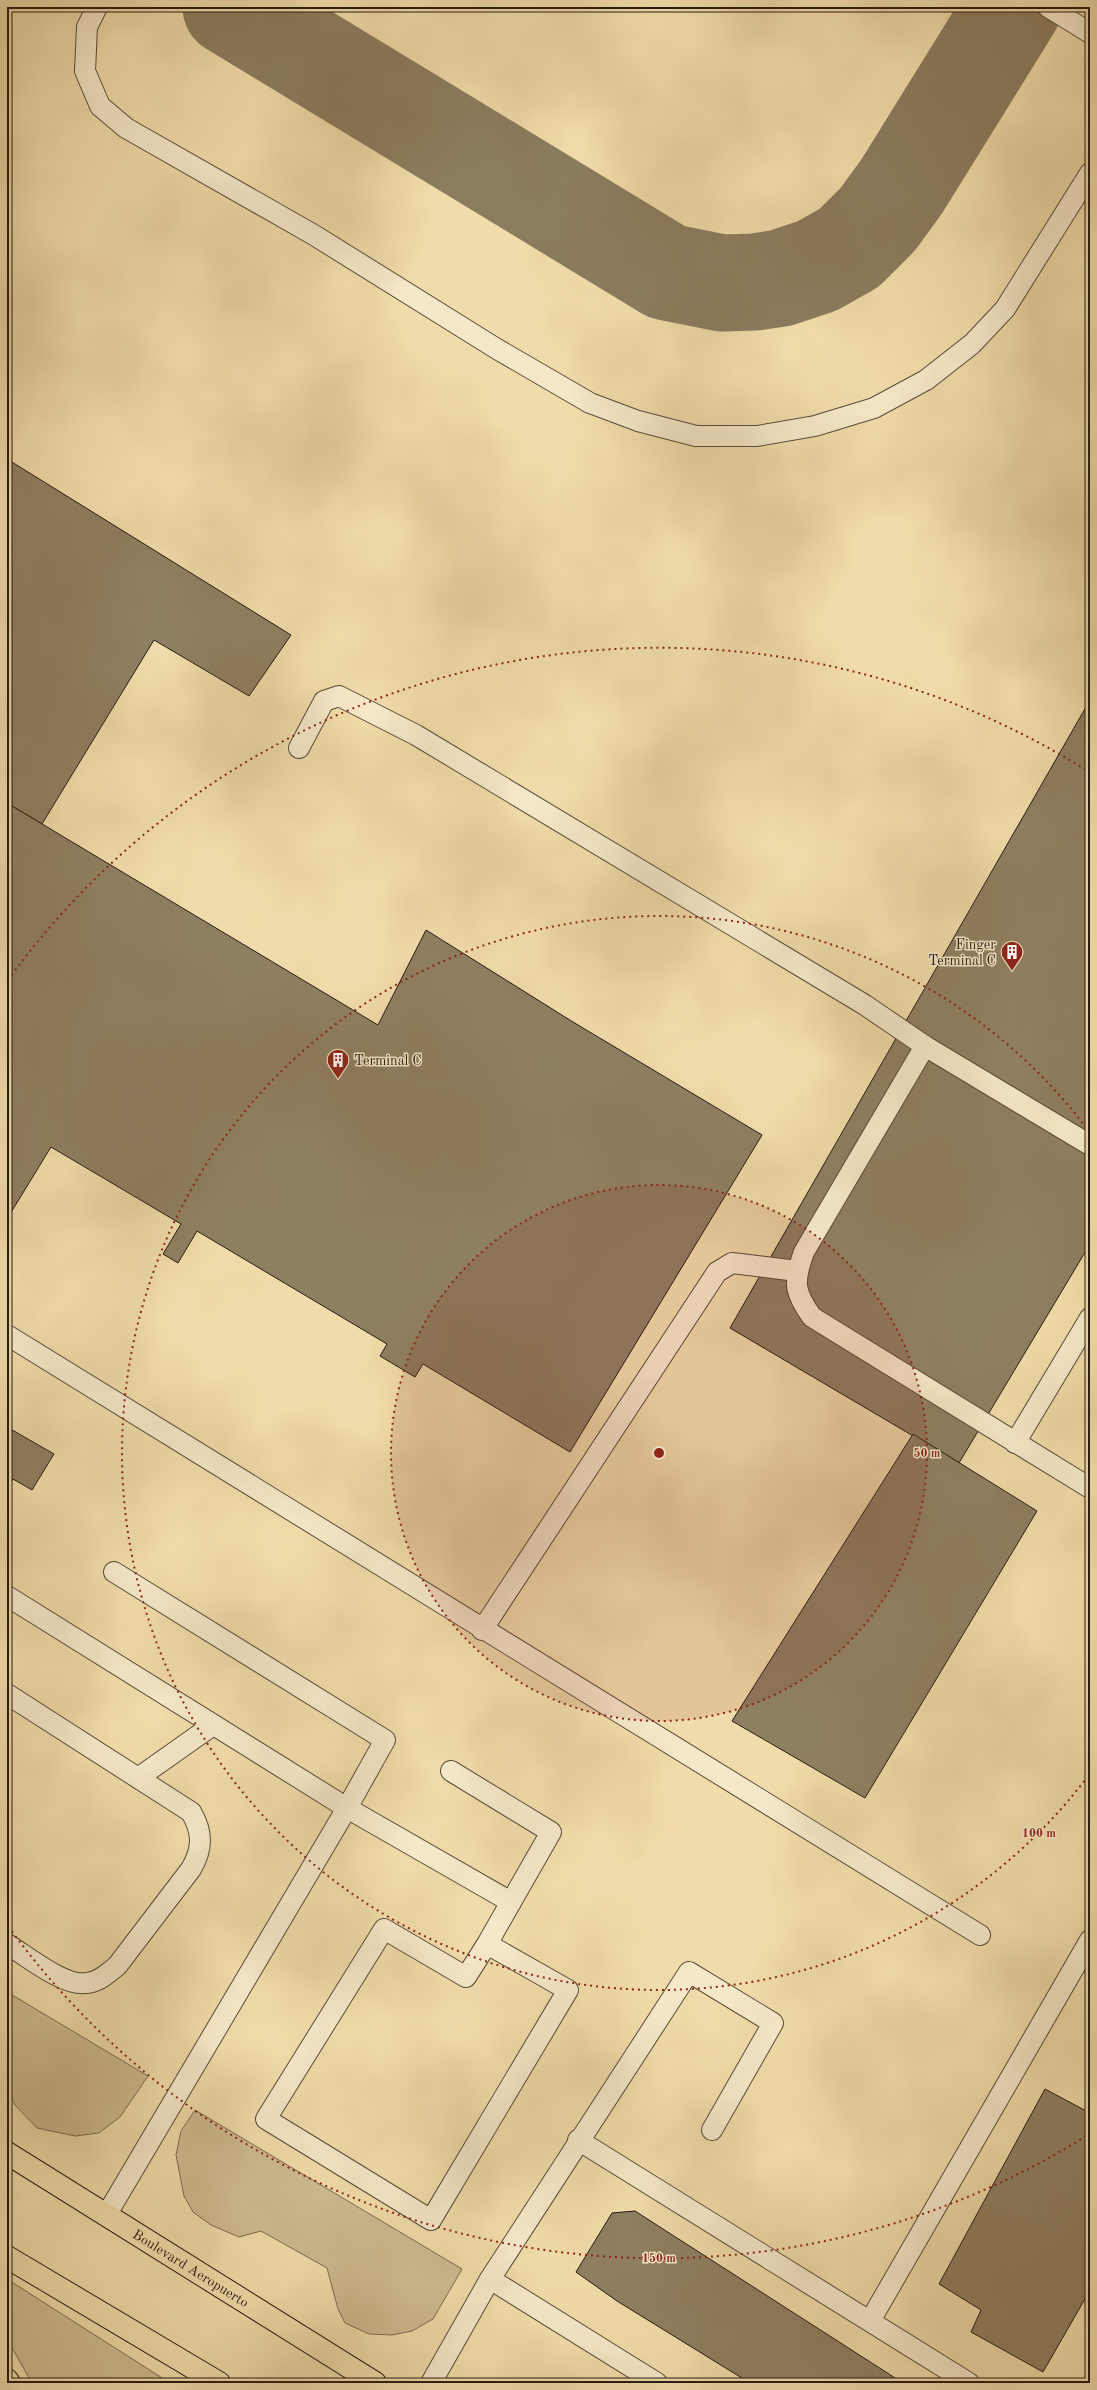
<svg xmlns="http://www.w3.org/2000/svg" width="1097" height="2390" viewBox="0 0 1097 2390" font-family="'Old Standard TT',serif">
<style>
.green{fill:#cebb90;stroke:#7a6b51}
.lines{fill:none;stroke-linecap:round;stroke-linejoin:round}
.taxiway{stroke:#8b7c5e;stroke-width:97}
.building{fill:#8f7f61;stroke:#261b12}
.service-casing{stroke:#584b38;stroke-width:22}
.trunk-casing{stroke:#261b12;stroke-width:24}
.service{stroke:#f5e8c8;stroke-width:20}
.trunk{stroke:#f0dcaa;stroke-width:22}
.ring{fill:none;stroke:#8f2418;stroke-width:2;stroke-dasharray:2 4}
.labels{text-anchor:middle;stroke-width:3;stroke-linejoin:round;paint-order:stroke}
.poi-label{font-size:14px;fill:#261b12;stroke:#f5e8c8;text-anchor:end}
.street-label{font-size:14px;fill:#261b12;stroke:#f5e8c8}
.centre{fill:#8f2418;stroke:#f5e8c8;stroke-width:2}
.ring-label{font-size:12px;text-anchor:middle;font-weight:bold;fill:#8f2418;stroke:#f5e8c8;stroke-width:3;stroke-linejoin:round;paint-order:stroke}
</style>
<rect width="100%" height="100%" fill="#f0dcaa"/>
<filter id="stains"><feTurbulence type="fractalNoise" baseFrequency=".005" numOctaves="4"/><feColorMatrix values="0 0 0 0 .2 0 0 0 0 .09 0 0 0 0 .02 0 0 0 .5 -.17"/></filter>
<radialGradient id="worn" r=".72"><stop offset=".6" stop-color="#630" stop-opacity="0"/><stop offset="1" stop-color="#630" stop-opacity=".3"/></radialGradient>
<g class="green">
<path d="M7,1992l141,84 -28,41 -21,16 -24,3 -38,-8 -22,-23 -8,-17z"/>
<path d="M195,2110l267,159 -29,50 -21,12 -20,4 -23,-1 -24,-11 -7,-14 -11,-41 -66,-37 -22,6 -28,-12 -18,-13 -9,-16 -8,-41 5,-24z"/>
<path d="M7,2279l163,104h-138l-25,-44z"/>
</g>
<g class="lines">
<path class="taxiway" d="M231,7l436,265 55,11 33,-1 26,-4 36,-12 32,-18 29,-29 24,-33 111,-179"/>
</g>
<g class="building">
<path d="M7,459l284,176 -42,61 -95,-56 -112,184 -35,-21z"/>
<path d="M1090,700v544l-131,219 -229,-135z"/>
<path d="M7,803l371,222 48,-95 147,92 189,113 -192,317 -147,-88 -8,13 -35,-21 7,-12 -190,-113 -19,32 -15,-9 18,-30 -130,-77 -44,72z"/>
<path d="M7,1427l47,27 -22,36 -19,-11 -6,10z"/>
<path d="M913,1434l124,77 -172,287 -133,-77z"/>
<path d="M1045,2089l45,24v26l-5,10 5,2v139l-47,82 -72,-40 10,-22 -42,-26z"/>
<path d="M635,2211l268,172h-153l-133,-82 -41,-29 36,-59z"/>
</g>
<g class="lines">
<g class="service-casing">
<g id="service">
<path d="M97,7l-10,20 -2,44 15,35 26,22 188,107 183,114 93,54 48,18 58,15h61l58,-10 59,-18 52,-28 46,-36 33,-35 85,-136"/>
<path d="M1048,7l42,26"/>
<path d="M299,748l25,-47 15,-5 77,39 449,270 60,41 -121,206c-11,30 -10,40 8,65l278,171"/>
<path d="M925,1046l165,99"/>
<path d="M7,1335l973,600"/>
<path d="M1015,1443l75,-125"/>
<path d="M7,1596l340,212 164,94"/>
<path d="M482,1630l235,-358 15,-9 65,8"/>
<path d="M7,1694l184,118c12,20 12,37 0,57l-74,97c-9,7 -18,16 -30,17 -23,4 -60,-27 -80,-39"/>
<path d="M451,1771l100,61 -64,112 -21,33 -82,-48 -118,190 165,101 137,-230 -81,-46"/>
<path d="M138,1778l75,-53"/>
<path d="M578,2140l391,243"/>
<path d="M107,2214l240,-406 38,-68 -271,-168"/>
<path d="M490,2279l167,104"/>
<path d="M870,2321l220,-381"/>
<path d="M431,2383l59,-104 199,-307 84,51 -61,107"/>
</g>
</g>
<g class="trunk-casing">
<g id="trunk">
<path id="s1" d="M7,2153l368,230"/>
<path d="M7,2257l212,126"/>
<path d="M7,2380l2,3"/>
</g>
</g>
<use href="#service" class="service"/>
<use href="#trunk" class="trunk"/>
</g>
<circle cx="659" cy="1453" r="268" fill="#8f2418" fill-opacity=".12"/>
<g class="ring">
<circle cx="659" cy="1453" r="268"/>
<path d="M1088 1776A537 537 0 1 1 1088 1130"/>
<path d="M1086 2136A805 805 0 0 1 8 1926M8 980A805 805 0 0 1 1086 770"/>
</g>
<defs>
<g id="building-pin" transform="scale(1.15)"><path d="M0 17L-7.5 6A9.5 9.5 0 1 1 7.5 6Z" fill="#8f2418" stroke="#f5e8c8"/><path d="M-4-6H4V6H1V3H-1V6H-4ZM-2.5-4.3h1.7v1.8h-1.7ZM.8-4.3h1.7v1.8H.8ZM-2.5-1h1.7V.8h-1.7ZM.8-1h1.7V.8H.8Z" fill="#fff"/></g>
</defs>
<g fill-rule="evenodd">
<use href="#building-pin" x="1012" y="952"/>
<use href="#building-pin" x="338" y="1060"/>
</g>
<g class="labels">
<g class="poi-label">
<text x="996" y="949">Finger<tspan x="996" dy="16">Terminal C</tspan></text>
<text x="354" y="1065" text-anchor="start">Terminal C</text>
</g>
<g class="street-label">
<text dy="5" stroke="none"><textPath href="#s1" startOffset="217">Boulevard Aeropuerto</textPath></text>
</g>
</g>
<circle cx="659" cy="1453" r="6" class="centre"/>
<g class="ring-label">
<text x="927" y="1457">50 m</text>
<text x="1039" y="1837">100 m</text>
<text x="659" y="2262">150 m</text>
</g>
<rect width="1097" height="2390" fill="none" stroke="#f0dcaa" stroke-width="24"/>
<rect x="8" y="8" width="1081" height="2374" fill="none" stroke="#261b12" stroke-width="2"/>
<rect x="12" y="12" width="1073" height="2366" fill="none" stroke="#261b12"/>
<rect width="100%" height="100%" filter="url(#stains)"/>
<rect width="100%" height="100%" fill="url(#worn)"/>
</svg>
